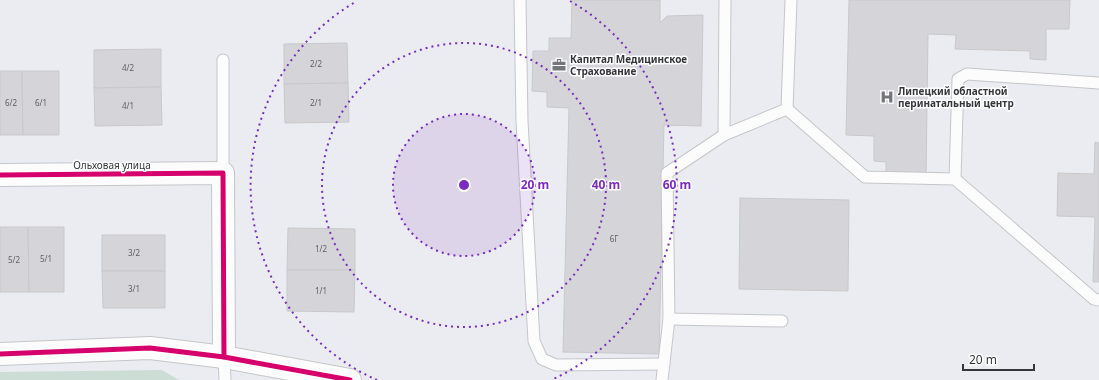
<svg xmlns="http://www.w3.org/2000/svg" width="1099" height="380" viewBox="0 0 1099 380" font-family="'Noto Sans',sans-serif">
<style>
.green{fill:#ccddd6}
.building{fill:#d5d4d8;stroke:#c9c8cc}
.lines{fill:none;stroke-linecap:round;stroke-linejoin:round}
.lane-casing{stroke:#c5c6c9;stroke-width:13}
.street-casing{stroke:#c5c6c9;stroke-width:24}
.lane{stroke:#fcfcfd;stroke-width:11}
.street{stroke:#fcfcfd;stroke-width:22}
.cycleway-casing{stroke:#fff;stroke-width:8}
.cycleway{stroke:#d6006c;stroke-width:5}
.ring{fill:none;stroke:#7b2cbf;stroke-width:2;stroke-dasharray:2 4}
.labels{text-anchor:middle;stroke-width:3;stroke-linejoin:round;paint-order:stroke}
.number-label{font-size:8px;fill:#5f5f63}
.poi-label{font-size:10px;font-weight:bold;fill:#35363a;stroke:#fff;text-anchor:start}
.street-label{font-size:10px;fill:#35363a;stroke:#fff}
.centre{fill:#7b2cbf;stroke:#fff;stroke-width:2}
.ring-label{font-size:12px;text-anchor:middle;font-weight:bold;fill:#7b2cbf;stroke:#fff;stroke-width:3;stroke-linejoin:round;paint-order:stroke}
</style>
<rect width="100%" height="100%" fill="#ebecf1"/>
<path class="green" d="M162,370l17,10h-179v-8z"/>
<g class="building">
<path d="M572,0h88v23l7,-7 36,-1 -2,111 -37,-1 -5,229 -96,-2 6,-244 -22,-1v-15l-15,-1 1,-40h16v-13h22z"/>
<path d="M849,0h221l-1,29h-23v31l-16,-1v-8l-75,-2 1,-14 -28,-1 -2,145 -40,-1v-16l-12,-1v-25l-28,-1z"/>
<path d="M347,43l1,40 -64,1v-40z"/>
<path d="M161,49v38l-67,1v-38z"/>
<path d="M0,71h22l1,64h-23z"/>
<path d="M22,71h37v64h-36z"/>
<path d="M348,83l1,39 -64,1 -1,-39z"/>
<path d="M161,87l1,38 -67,1 -1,-38z"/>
<path d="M1095,142l4,1v139h-6l2,-65 -38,-1 1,-43 36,1z"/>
<path d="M740,198l109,2 -1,91 -109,-2z"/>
<path d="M0,227h28l1,65h-29z"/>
<path d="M28,227h36v65h-35z"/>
<path d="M288,228l67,1v41h-68z"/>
<rect x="102" y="235" width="63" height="36"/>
<path d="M287,270h68l-1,42 -67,-1z"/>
<path d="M102,271h63v37h-62z"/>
</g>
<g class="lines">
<g class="lane-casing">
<g id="lane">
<path d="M520,0l2,121 12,220 8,18 14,6 108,-1"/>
<path d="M223,60v113"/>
<path d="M787,109l78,68 90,2 139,120 5,1"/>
<path d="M724,135l1,-135"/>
<path d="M955,179l3,-100 9,-5 132,9"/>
<path d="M669,319l113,2"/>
<path d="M224,357l1,23"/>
<path d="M662,380l7,-61 -2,-146 57,-38 63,-26 4,-109"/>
</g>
</g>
<g class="street-casing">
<g id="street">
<path d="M0,175l223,-2 1,184"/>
<path d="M0,354l150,-6 74,9 126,23"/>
</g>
</g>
<use href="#lane" class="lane"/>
<use href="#street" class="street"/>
<g class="cycleway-casing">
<g id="cycleway">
<path d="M0,175l223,-2 1,184"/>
<path d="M0,354l150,-6 74,9 126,23"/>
</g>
</g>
<use href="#cycleway" class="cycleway"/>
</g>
<circle cx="464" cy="185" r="71" fill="#7b2cbf" fill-opacity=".12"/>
<g class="ring">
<circle cx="464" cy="185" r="71"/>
<circle cx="464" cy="185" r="142"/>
<path d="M377 380A213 213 0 0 1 357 1M570 1A213 213 0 0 1 551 380"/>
</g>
<defs>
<g id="office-bare" transform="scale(1.08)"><path d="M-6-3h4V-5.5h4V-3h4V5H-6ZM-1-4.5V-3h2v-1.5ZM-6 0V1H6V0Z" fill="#75767a" stroke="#fff" stroke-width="2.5" paint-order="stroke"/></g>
<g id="hospital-bare" transform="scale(1.08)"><path d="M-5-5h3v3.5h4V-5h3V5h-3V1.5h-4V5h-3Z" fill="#75767a" stroke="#fff" stroke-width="2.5" paint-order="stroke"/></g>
</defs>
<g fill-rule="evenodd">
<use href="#office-bare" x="559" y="65"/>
<use href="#hospital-bare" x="887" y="97"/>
</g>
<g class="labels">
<g class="number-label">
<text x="316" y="67">2/2</text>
<text x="128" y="71">4/2</text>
<text x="11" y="106">6/2</text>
<text x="41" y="106">6/1</text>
<text x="316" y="106">2/1</text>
<text x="128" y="109">4/1</text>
<text x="614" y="242">6Г</text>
<text x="321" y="252">1/2</text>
<text x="134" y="256">3/2</text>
<text x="46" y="262">5/1</text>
<text x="14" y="263">5/2</text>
<text x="134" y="292">3/1</text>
<text x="321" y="294">1/1</text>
</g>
<g class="poi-label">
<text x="570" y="63">Капитал Медицинское<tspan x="570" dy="12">Страхование</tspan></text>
<text x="898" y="95">Липецкий областной<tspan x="898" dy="12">перинатальный центр</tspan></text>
</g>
<g class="street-label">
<text x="112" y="169">Ольховая улица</text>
</g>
</g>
<circle cx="464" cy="185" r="6" class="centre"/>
<g class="ring-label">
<text x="535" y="189">20 m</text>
<text x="606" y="189">40 m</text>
<text x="677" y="189">60 m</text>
</g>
<path d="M963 364v6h71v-6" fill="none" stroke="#35363a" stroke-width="2"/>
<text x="969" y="364" font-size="12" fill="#35363a" stroke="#ffffff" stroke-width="3" paint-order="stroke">20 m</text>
</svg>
